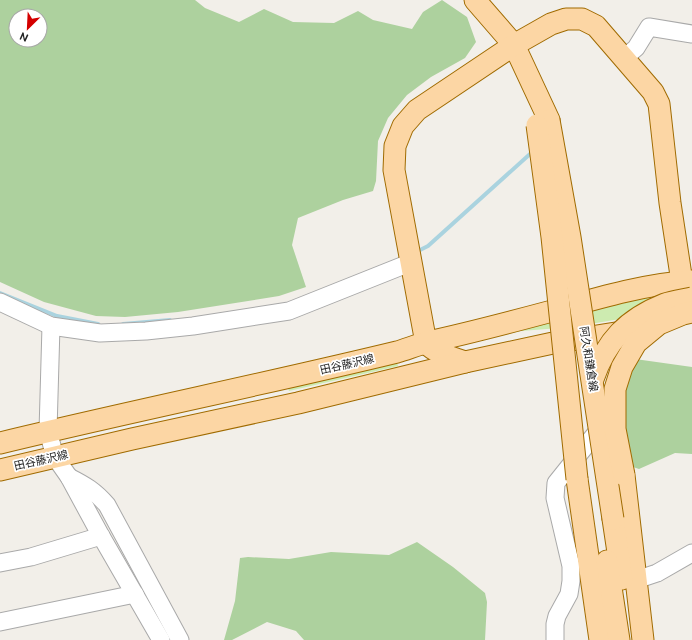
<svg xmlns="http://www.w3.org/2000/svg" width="692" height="640" viewBox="0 0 692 640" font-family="Ubuntu,'Noto Sans JP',sans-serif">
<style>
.grass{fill:#cdebb0}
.forest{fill:#add19e;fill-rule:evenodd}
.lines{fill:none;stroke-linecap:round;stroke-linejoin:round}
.stream{stroke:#aad3df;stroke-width:4}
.minor-casing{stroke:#a9a9a9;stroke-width:19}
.major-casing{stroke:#a06b00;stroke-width:23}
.minor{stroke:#fff;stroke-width:17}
.major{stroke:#fcd6a4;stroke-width:21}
.major-bridge-casing{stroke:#a06b00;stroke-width:23;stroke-linecap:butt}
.major-bridge{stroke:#fcd6a4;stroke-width:21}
.labels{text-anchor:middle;stroke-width:3.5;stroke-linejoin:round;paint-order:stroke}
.street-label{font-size:11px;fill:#222;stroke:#fff}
</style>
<rect width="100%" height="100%" fill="#f2efe9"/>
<g class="grass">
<path d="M665,294l-45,25 -47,8 -52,4 -61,14 164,-46z"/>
<path d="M396,359l2,7 -109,25 -2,-6z"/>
</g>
<g class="forest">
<path d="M0,0h195l10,8 34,14 25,-13 29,13 41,1 24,-12 15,9 39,9 11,-17 19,-12 25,17 9,25 -11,16 -34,19 -24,18 -19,23 -10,23 -2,40 -3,10 -30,9 -45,18 -6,27 14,42 -27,9 -101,16 -53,5 -29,-1 -52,-14 -44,-20zM16,16h24v24h-24z"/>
<path d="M635,359l57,8v87l-17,-1 -36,16 -9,-3 -8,-57 4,-30z"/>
<path d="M417,542l36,25 32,26 2,9 -2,38h-181l-8,-9 -29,-9 -35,18h-8l11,-39 5,-43 8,-1 41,2 42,-7 58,3z"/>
</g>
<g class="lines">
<g class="stream">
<path d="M416,252l12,-6 102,-92"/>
<path d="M0,293l57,23 41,8"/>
<path d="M123,324l47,-4"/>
</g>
<g class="minor-casing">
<g id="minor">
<path d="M624,58l12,-10 13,-21 43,7"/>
<path d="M0,302l51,24 49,7 46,-2 47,-5 96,-15 123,-49"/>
<path d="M51,326l-3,105 7,26 14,20 32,59 60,104"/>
<path d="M69,477c16,8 26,14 38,28l73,135"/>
<path d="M0,563l31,-6 70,-21"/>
<path d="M636,580l21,-7 35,-20"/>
<path d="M0,622l135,-28"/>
<path d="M555,640v-16l2,-8 12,-22 2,-13v-15l-16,-68 1,-15 40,-50 6,-12"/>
</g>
</g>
<g class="major-casing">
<g id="major">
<path d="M475,0l39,45 35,75"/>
<path d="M465,362c-14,-5 -28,-8 -39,-19l-32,-173 1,-24 8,-20 14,-16 97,-65 37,-21 15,-5h16l14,7 57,66 6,12 11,99 12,79 -9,25 -4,8"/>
<path d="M0,443c132,-32 265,-59 397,-91 10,-3 20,-7 31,-10 42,-9 83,-20 124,-31 46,-13 93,-27 140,-30"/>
<path d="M0,470l132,-31 166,-36 167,-41 88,-19 81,-13"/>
<path d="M624,475l19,165"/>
<path d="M577,479l23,161"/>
<path d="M613,519l9,60"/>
<path d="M607,561l12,79"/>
</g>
</g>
<use href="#minor" class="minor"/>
<use href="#major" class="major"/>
<g class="major-bridge-casing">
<g id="major-bridge">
<path d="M549,120l21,117 43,282"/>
<path d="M537,125l15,112 25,242"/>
<path d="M593,379c13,-38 34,-60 72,-75 8,-3 18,-4 27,-6"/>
<path d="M624,475l-9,-46v-40l7,-22 14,-24 23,-19 24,-10 9,-2"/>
</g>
</g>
<use href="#major-bridge" class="major-bridge"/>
</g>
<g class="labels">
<g class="street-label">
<text transform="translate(589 359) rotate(81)" y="4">阿久和鎌倉線</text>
<text transform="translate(347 364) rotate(-13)" y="4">田谷藤沢線</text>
<text transform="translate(41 460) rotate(-13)" y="4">田谷藤沢線</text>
</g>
</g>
<g transform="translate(28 28) rotate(204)"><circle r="19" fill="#ffffff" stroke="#a7a7a7"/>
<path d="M0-3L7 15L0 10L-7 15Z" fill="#d40000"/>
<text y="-6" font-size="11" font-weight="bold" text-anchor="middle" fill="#222222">N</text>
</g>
</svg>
